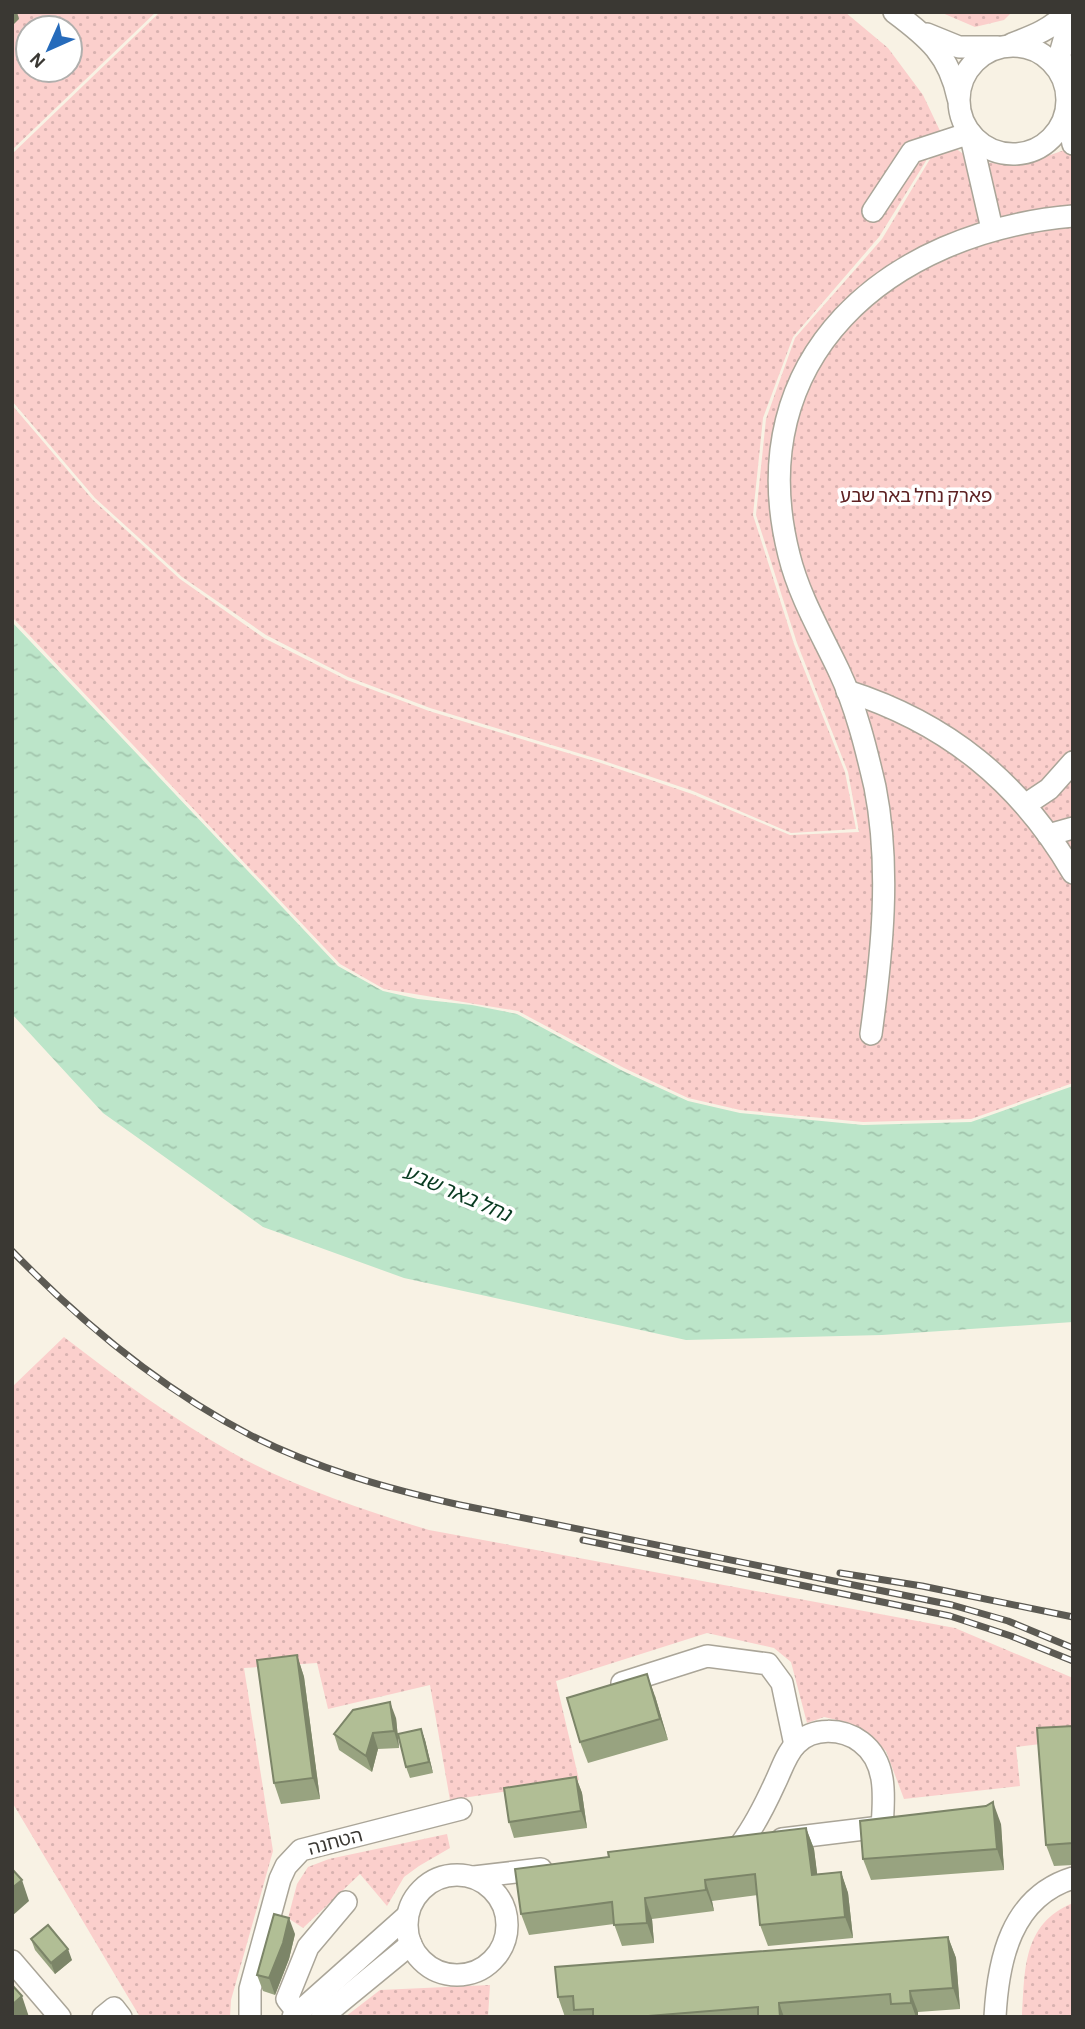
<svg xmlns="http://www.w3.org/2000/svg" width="1085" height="2029" viewBox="0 0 1085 2029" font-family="'Alegreya Sans','Noto Sans Hebrew',sans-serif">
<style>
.green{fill:url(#green-dots);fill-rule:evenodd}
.water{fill:url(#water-ripples)}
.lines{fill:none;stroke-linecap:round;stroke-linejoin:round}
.minor-casing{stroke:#aaa598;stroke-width:24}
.minor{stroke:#fff;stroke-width:21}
.rail-casing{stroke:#5c5a53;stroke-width:7}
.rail{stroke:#fff;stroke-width:4.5;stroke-dasharray:13;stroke-linecap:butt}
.wall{fill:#98a380}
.shaded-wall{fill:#7c8568}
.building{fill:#b1be95;stroke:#7c8568;stroke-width:2}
.labels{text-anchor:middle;stroke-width:7;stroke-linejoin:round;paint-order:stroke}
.park-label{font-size:19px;fill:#5d2122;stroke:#fff}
.street-label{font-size:19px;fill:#3a3833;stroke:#fff}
.water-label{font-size:21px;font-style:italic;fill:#083a20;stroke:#fff}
</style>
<defs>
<pattern id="green-dots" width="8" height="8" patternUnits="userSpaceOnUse" patternTransform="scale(1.75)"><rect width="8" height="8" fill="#fbcfcc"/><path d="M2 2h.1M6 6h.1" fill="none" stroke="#d8b2b0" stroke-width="1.8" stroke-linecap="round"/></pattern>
<pattern id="water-ripples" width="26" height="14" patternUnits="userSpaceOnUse" patternTransform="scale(1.75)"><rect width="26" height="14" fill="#bce5c9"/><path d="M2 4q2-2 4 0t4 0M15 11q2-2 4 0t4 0" fill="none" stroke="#a2c5ad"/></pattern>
</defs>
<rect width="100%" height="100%" fill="#f8f2e4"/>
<g class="green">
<path d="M12,12h144l-144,138zM28,28h42v42h-42z"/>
<path d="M160,12h685l43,36 35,47 19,40 -63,102 -86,100 -30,81 -10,97 41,129 51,128 11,57 -65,4 -98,-42 -92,-31 -171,-52 -82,-31 -82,-42 -84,-58 -87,-79 -83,-97v-247z"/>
<path d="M940,12h72l-8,8 -29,7z"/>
<path d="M942,139c10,6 22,17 33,21 34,9 66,-1 98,-13v936l-102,36 -108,3 -123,-12 -52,-12 -64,-30 -106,-57 -134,-22 -44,-25 -328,-347v-212l81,95 87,79 84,59 83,42 82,31 172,52 91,31 98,41 69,-3 -11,-60 -51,-129 -41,-128 10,-96 29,-81 87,-99z"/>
<path d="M64,1337c53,41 108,81 167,115 58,33 134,59 198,78l526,98 118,50v62l-57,7 4,39 -116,13 -18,-48 -20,-18 -20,-11 -22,-5 -17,6 -16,-61 -17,-14 -67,-15 -151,48 23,99 -129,20 -20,-115 -102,24 -11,-46 -73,5 29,183 -42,149 -1,17h-90l-128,-215v-415z"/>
<path d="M447,1834l3,14 -31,18 -15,11 -17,29 -27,-32 -57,54 -15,-10 9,-34 11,-17 21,-8z"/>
<path d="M1073,1903v114h-51c3,-47 0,-93 51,-114z"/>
<path d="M490,1985l-2,32h-143l35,-27z"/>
</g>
<path class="water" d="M12,622l326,344 45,25 35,8 54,6 45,9 106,57 65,30 52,12 123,12 108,-3 102,-36v236l-191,13 -196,5 -282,-62 -141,-51 -160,-114 -91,-99z"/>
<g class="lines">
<g class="minor-casing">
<g id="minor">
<path d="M894,12c35,26 55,43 64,86"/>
<path d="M927,34l32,13h39"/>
<path d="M1012,44c21,-8 40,-15 55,-32"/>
<circle cx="1013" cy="100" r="54"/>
<path d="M1063,76l-3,-22 12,-42"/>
<path d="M1067,113l6,31"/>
<path d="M873,211l39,-59 58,-19 22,96"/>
<path d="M847,691c100,32 173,91 226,182"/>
<path d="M1025,805l24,-16 24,-27"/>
<path d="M1048,835l25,-7"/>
<path d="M871,1034c11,-81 20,-166 4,-247 -9,-39 -19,-80 -36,-116 -18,-38 -40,-75 -50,-116 -50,-198 100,-323 284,-339"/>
<path d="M622,1683l85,-27 61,8 14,19 13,62"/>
<path d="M782,1839l107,-13"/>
<path d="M741,1844c14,-19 24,-39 34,-61 6,-12 11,-29 21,-39 17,-17 46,-16 65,-2 27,20 23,56 21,85"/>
<circle cx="457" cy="1925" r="50"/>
<path d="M474,1877l67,-8"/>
<path d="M12,1961l48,56"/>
<path d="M298,2013l109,-97"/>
<path d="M103,2017l11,-9 7,9"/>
<path d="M250,2017v-28l30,-110 6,-13 15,-16 160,-41"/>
<path d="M293,2017l5,-4 -11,-14 21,-52 38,-45"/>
<path d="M322,2017l89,-73"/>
<path d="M995,2017c3,-57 16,-120 78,-139"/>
</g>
</g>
<use href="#minor" class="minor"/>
<g class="rail-casing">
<g id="rail">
<path d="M12,1251c71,73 149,138 240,185 65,33 137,53 208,69l492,100 56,16 65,27"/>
<path d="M583,1540l367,76 61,20 62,25"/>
<path d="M840,1573l82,13 151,31"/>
</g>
</g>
<use href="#rail" class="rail"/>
</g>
<g class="wall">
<path d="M297,1655l7,22 16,122 -39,5 -7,-21z"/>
<path d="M655,1696l13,44 -80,23 -8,-21z"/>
<path d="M396,1718l3,30 -21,1 -6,23 -33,-22 -5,-16z"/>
<path d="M1073,1726v139l-19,1 -8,-21z"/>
<path d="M421,1729l4,11 8,33 -23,5 -4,-11z"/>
<path d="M576,1777l6,16 5,35 -73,10 -5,-16z"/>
<path d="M1001,1824l3,46 -133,10 -8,-21z"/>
<path d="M806,1828l8,21 3,25 24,-2 7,21 5,45 -85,8 -8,-21 -2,-30 -46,6 2,10 -62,8 2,24 -32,3 -8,-22 -85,11 -8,-21 88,-57z"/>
<path d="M295,1934l-6,25 -14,36 -12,-4 -6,-16z"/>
<path d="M948,1937l8,21 4,51 -42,3v5h-23v-1l-13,1h-317l-7,-20z"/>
<path d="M31,1939l41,21 -17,14 -20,-24z"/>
</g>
<g class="shaded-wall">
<path d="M12,12h5l2,7 -7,7z"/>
<path d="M297,1655l7,22 16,122 -7,-21z"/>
<path d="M647,1674l8,22 13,44 -8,-21z"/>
<path d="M390,1702l6,16 3,30 -5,-17z"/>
<path d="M421,1729l4,11 8,33 -4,-11z"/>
<path d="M373,1733l5,16 -6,23 -6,-16z"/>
<path d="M576,1777l6,16 5,35 -6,-17z"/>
<path d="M993,1802l8,22 3,46 -7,-21z"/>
<path d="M806,1828l8,21 6,47 -8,-21z"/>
<path d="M841,1872l7,21 5,45 -8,-21z"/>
<path d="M22,1880l7,21 -17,15v-28z"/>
<path d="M705,1880l7,21 2,10 -8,-21z"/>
<path d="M645,1898l7,21 2,24 -7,-20z"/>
<path d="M289,1918l6,16 -6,25 -14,36 -6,-17z"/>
<path d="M948,1937l8,21 4,51 -7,-21z"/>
<path d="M68,1949l4,11 -17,14 -4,-11z"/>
<path d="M910,1991l8,21v5h-2l-5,-14z"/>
<path d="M22,1996l7,21h-17v-12z"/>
<path d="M779,2003l5,14h-4z"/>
</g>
<g class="building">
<path d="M297,1655l16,123 -39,5 -17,-123z"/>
<path d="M647,1674l13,45 -80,23 -13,-44z"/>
<path d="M390,1702l4,29 -21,2 -7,23 -32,-22 19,-24z"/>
<path d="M1073,1726v117l-27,2 -9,-117z"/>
<path d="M421,1729l8,33 -23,5 -8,-33z"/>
<path d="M576,1777l5,34 -72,11 -5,-34z"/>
<path d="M993,1802l4,47 -134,10 -3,-38 126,-15z"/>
<path d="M806,1828l6,47 29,-3 4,45 -85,8 -5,-51 -50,6 1,10 -61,8 2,25 -33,2 -2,-23 -91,12 -6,-45 94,-12 -1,-5z"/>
<path d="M12,1869l10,11 -10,8z"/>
<path d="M274,1914l15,4 -6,25 -14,35 -12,-3z"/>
<path d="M48,1925l20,24 -17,14 -20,-24z"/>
<path d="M948,1937l5,51 -43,3 1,12 -20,1 -1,-10 -111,9 1,14h-22v-10l-122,10h-43v-8l-19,1 -1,-14 -15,1 -3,-30z"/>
<path d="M12,1985l10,11 -10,9z"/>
</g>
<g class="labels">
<g class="park-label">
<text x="916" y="502">פארק נחל באר שבע</text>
</g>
<g class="street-label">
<text transform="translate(335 1841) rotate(-15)" y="7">הטחנה</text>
</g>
<g class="water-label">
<text transform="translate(457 1193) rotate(23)" y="7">נחל באר שבע</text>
</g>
</g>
<rect width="1085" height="2029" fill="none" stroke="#3a3833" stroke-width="28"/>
<g transform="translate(49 49) rotate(225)"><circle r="33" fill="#ffffff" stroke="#b0afad" stroke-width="2"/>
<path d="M0-5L12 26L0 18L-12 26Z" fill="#266bbb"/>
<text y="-10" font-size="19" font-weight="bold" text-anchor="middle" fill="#3a3833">N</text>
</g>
</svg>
